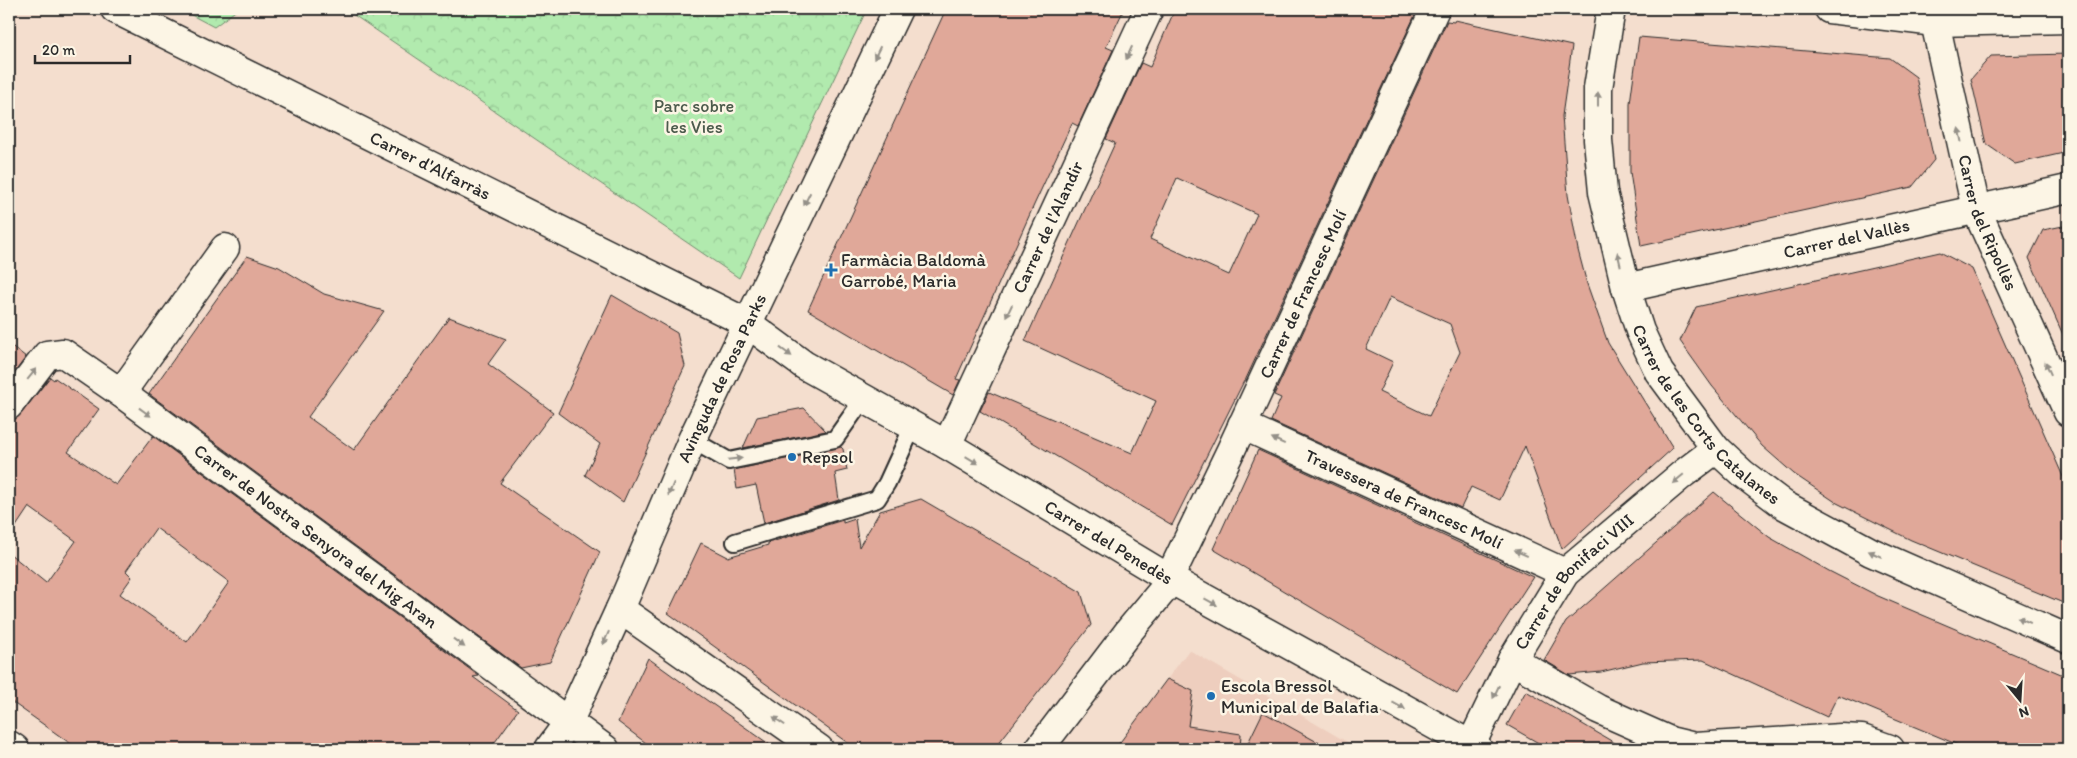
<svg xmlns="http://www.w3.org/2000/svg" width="2077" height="758" viewBox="0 0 2077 758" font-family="Itim,sans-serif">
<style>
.built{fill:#eecebe}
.park{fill:url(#park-crowns);stroke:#6e8a6c}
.building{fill:#e0a899;stroke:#2b2b2b;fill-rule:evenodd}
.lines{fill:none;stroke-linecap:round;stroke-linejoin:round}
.service-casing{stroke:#2b2b2b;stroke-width:20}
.minor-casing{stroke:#2b2b2b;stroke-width:31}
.secondary-casing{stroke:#2b2b2b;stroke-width:31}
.service{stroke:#fcf5e5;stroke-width:16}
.minor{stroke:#fcf5e5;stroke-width:28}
.secondary{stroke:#fcf5e5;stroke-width:28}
.oneway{fill:#949088}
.poi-dot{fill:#1f6fb2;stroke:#fcf5e5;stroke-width:2}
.labels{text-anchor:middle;stroke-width:5;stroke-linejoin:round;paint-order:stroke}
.park-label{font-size:18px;fill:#4c5b4c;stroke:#fcf5e5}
.street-label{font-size:18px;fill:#2b2b2b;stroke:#fcf5e5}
.poi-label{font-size:18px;fill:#2b2b2b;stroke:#fcf5e5;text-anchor:start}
</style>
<defs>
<pattern id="park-crowns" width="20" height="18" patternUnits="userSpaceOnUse" patternTransform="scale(1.25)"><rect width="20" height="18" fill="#b1eaae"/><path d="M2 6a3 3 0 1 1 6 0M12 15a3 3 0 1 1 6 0" fill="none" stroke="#98c996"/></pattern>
</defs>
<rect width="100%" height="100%" fill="#f4dece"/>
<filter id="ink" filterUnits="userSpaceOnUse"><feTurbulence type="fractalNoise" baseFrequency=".02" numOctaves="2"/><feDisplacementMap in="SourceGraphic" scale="10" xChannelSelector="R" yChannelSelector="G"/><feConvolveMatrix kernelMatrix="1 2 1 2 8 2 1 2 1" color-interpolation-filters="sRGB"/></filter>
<g filter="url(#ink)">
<path class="built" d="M1189,650l170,99h-244z"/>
<g class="park">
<path d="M180,9h58l-24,18z"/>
<path d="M345,9h522l-128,269z"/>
</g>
<g class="building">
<path d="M946,9h178l-18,38 7,3 -35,76 -6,-3 -38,82 -78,174 4,1 -7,15 -145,-85z"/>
<path d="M1175,9h202l38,6 -170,366h-1l-72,144 -192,-114 9,-19 143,61 24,-52 -131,-60 90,-198 -9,-4 35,-76 9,4zM1177,178l80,36 -28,61 -79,-36z"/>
<path d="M1455,20l117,26 -10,70 6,79 10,55 9,34 21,59 65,105 -111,101 -37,-103 -25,54 -29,-13 -10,21 -190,-87 10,-23 -7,-3 173,-374 7,1zM1390,297l60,27 10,28 -31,64 -50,-24 14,-30 -27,-13z"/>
<path d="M1639,37l251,21 26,19 18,83 -22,27 -271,59 -11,-74v-69z"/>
<path d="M2068,54v98l-53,12 -29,-20 -15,-65 20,-23z"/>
<path d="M2068,225v121l-39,-88 14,-28z"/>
<path d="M1940,252l32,17 96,219v117l-157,-65 -74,-37 -43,-29 -32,-28 -50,-60 -32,-45 16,-34z"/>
<path d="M247,256l32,11 45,27 60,17 -76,106 46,33 95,-133 57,22 -18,25 65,48 -53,71 100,69 -50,110 -29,6 -372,-274z"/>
<path d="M612,295l65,38 8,33 -62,136 -38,-27 15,-31 -42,-31z"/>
<path d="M9,344l17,13 -17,23z"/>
<path d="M50,377l4,3 1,-2 44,31 -31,43 48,33 37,-49 326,240 -6,1 45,33 -28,39h-405l-14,-5 -62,-44v-147l37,30 30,-42 -47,-34 -20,30v-117l6,-1 6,-5zM156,528l73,54 -42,60 -67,-48 12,-17 -6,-6z"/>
<path d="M804,408l22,23 -83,17 14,-31z"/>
<path d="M841,447l2,2 4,21 -12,3 4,27 -75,23 -8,-38 -19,4 -3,-19z"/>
<path d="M1258,450l275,127 -76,117 -244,-145z"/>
<path d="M1714,492l55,45 60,34 49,25 190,81v72h-100l-130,-54 -11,22 -124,-57 -60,2 -42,10 -32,3 -25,-15 22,-38z"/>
<path d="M921,499l160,93 10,33 -97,124h-138l-188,-136 33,-70 27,14 40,-12v-2l75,-23v3l12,-4 4,28 21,-36z"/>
<path d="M648,658l50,36 78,55h-122l-36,-27z"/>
<path d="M1167,679l26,12 -5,35 53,8 -1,15h-125z"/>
<path d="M1526,691l12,7 87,51h-76l-42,-24z"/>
<path d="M1263,712l67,37h-85z"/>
</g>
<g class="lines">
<g class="service-casing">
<g id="service">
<path d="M692,440l37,21 106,-22 29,-41"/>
<path d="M735,542l142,-43 10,-16 26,-57"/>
</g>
</g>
<g class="minor-casing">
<g id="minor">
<path id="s1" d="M115,9l632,314 57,42 143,80 221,133 310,171"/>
<path id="s2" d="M1611,9l-13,79v52l5,52 23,96 14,43 19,41 57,77 27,25 41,31 87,47 197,87"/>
<path d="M1829,9l106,13 133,-3"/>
<path id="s3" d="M1935,22l41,187 92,203"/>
<path id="s4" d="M1626,288l442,-99"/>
<path d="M121,393l104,-145"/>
<path id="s5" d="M9,405l38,-50 16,-2 58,40 484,356"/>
<path id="s6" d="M1242,425l323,148"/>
<path id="s7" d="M947,445l202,-436"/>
<path d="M620,609l199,140"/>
<path d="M1512,660l86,49 72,32 25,6 146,-9 21,1 28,10"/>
<path id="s8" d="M1039,749l90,-118 35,-42 67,-139 204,-441"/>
<path id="s9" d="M1469,749l43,-89 53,-87 119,-100 32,-24"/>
</g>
</g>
<g class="secondary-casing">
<g id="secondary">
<path d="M9,745l6,4"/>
<path id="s10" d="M549,749l19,-26 52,-114 72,-169 206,-431"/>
</g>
</g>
<use href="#service" class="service"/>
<use href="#minor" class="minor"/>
<use href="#secondary" class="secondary"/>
</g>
<defs><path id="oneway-solid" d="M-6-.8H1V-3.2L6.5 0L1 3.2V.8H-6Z" transform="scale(1.25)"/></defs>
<g class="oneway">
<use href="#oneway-solid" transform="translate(877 53) rotate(116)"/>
<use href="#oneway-solid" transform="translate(1129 53) rotate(115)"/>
<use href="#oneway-solid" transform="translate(1598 99) rotate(-90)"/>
<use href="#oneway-solid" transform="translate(1960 135) rotate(-102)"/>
<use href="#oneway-solid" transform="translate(807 199) rotate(116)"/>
<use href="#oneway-solid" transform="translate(1619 259) rotate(-103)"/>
<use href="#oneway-solid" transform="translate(1009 311) rotate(115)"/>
<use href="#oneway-solid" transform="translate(786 352) rotate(36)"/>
<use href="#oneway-solid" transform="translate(2048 368) rotate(-114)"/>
<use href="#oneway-solid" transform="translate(32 374) rotate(-51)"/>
<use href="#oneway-solid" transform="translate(145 412) rotate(36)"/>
<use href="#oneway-solid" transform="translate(1278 441) rotate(-155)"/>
<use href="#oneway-solid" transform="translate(735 459) rotate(-6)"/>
<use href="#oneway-solid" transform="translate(972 460) rotate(31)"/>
<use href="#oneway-solid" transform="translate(1678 479) rotate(140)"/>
<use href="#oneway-solid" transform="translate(671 489) rotate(113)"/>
<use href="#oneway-solid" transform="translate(1521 553) rotate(-155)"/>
<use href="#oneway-solid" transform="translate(1875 554) rotate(-155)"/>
<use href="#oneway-solid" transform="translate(1211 602) rotate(29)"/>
<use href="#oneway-solid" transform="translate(2024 620) rotate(-156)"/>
<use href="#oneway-solid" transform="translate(606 638) rotate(114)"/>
<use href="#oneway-solid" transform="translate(459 643) rotate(36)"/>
<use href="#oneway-solid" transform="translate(1496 692) rotate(115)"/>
<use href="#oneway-solid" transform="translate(1399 706) rotate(29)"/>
<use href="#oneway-solid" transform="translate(779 721) rotate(-145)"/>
</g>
</g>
<g class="poi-dot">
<path d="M828.5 262.5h5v5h5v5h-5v5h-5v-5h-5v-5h5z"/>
<circle cx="792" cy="457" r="5"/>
<circle cx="1211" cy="696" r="5"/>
</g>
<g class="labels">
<g class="park-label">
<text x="694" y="112">Parc sobre<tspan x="694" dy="21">les Vies</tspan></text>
</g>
<g class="street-label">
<text dy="6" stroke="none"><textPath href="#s1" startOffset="352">Carrer d'Alfarràs</textPath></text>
<text dy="6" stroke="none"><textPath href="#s3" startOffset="208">Carrer del Ripollès</textPath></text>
<text dy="6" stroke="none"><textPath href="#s7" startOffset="240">Carrer de l'Alandir</textPath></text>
<text dy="6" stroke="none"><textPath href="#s4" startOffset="226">Carrer del Vallès</textPath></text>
<text dy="6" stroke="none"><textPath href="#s8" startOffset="529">Carrer de Francesc Molí</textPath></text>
<text dy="6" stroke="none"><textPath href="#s10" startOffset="410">Avinguda de Rosa Parks</textPath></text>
<text dy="6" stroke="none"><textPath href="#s2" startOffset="436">Carrer de les Corts Catalanes</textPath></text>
<text dy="6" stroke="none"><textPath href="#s6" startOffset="178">Travessera de Francesc Molí</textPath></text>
<text dy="6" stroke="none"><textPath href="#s5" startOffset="391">Carrer de Nostra Senyora del Mig Aran</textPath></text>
<text dy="6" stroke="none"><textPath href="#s1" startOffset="1129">Carrer del Penedès</textPath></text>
<text dy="6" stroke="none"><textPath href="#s9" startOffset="200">Carrer de Bonifaci VIII</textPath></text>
</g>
<g class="poi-label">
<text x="841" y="266">Farmàcia Baldomà<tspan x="841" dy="21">Garrobé, Maria</tspan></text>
<text x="802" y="463">Repsol</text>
<text x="1221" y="692">Escola Bressol<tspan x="1221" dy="21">Municipal de Balafia</tspan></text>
</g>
</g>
<rect width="2077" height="758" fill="none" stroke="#fcf5e5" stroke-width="30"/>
<rect x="15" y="15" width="2047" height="728" fill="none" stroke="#2b2b2b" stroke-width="2" filter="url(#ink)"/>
<g transform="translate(2020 700) rotate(162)" stroke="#fcf5e5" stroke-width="4" paint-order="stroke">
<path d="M0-4L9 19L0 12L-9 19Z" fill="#2b2b2b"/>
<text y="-8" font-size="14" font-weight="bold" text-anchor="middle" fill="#2b2b2b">N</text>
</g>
<path d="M35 55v8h95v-8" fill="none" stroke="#2b2b2b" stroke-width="2.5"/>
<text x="42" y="55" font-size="15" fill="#2b2b2b" stroke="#fcf5e5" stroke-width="4" paint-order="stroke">20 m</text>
</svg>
